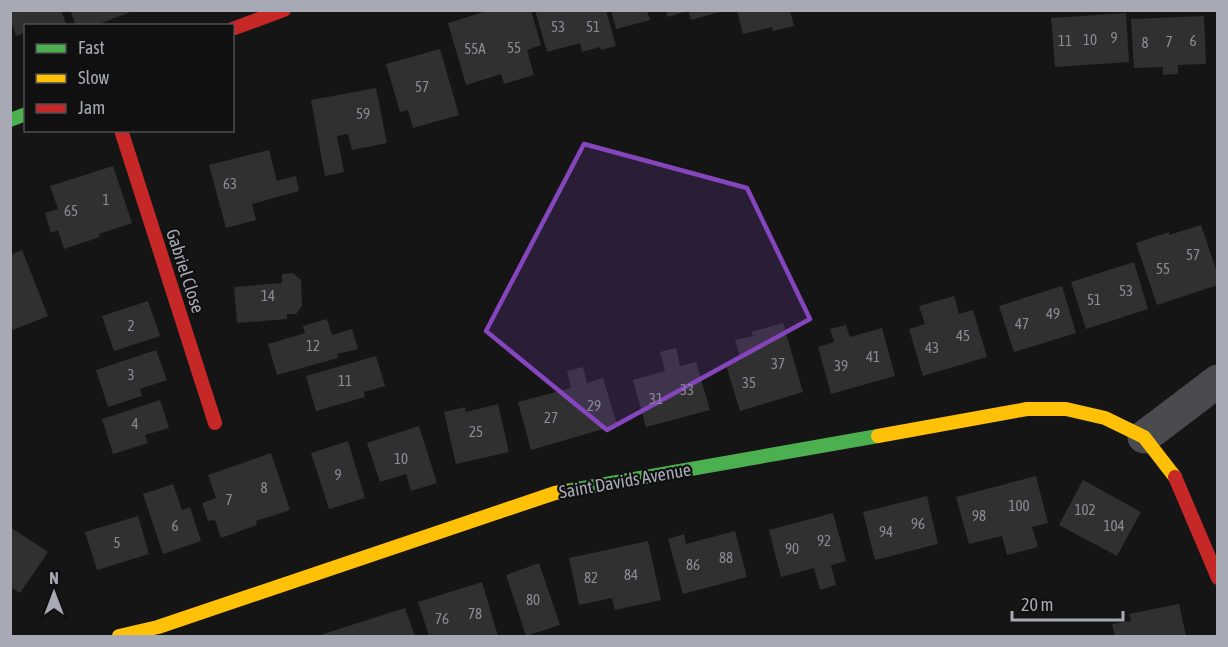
<svg xmlns="http://www.w3.org/2000/svg" width="1228" height="647" viewBox="0 0 1228 647" font-family="'Asap Condensed',sans-serif">
<style>
.building{fill:#303031}
.lines{fill:none;stroke-linecap:round;stroke-linejoin:round}
.street{stroke:#4a4b4e;stroke-width:33}
.fast{stroke:#4caf50;stroke-width:14}
.slow{stroke:#ffc107;stroke-width:14}
.jam{stroke:#c62828;stroke-width:14}
.marked{fill:#8445bd;fill-opacity:0.2;stroke:#8445bd;stroke-width:4.5;stroke-linejoin:round}
.labels{text-anchor:middle;stroke-width:4.5;stroke-linejoin:round;paint-order:stroke}
.number-label{font-size:15px;fill:#898c94}
.street-label{font-size:18px;fill:#a7aab5;stroke:#101011}
</style>
<rect width="100%" height="100%" fill="#151516"/>
<g class="building">
<path d="M12,10h49l6,16h-41v6l-10,4 -6,-17v-8z"/>
<path d="M70,10h63v1l-39,15h-18z"/>
<path d="M490,10h41l10,35 -14,5 7,25 -30,9 -3,-10 -35,11 -18,-62z"/>
<path d="M535,10h71l10,36 -15,4 -1,-3 -18,5 -2,-9 -33,9z"/>
<path d="M611,10h36l3,10 -34,9z"/>
<path d="M666,10h21v1l-19,6z"/>
<path d="M688,10h35v1l-32,9z"/>
<path d="M737,10h53l4,16 -21,5 -1,-4 -29,7z"/>
<path d="M1126,13l3,49 -74,5 -4,-49z"/>
<path d="M1204,16l2,48 -28,1v9l-15,1v-8l-29,1 -3,-49z"/>
<path d="M440,49l19,66 -46,13 -5,-18 -8,2 -14,-48z"/>
<path d="M376,88l11,55 -35,7 -4,-16 -11,2 7,36 -19,4 -14,-76z"/>
<path d="M269,150l8,31 19,-5 3,15 -47,13 4,16 -30,8 -17,-63z"/>
<path d="M113,166l19,57 -33,11 1,3 -36,12 -6,-19 -7,3 -6,-20 13,-4 -8,-23z"/>
<path d="M1201,225l17,50v10l-61,20 -21,-62 33,-11v3z"/>
<path d="M22,250l26,66 -38,15v-76z"/>
<path d="M1134,262l14,47 -62,20 -15,-47z"/>
<path d="M293,273l8,7 1,26 -6,8h-9v5l-50,4 -3,-36 48,-4v-9z"/>
<path d="M1062,286l14,47 -62,19 -15,-46z"/>
<path d="M954,296l5,18 14,-4 14,47 -64,19 -14,-47 16,-5 -6,-18z"/>
<path d="M148,301l12,35 -46,15 -12,-35z"/>
<path d="M327,319l5,16 20,-6 6,20 -21,5 1,4 -61,17 -9,-31 37,-11 -2,-7z"/>
<path d="M783,323l20,69 -63,19 -14,-46 15,-5 -6,-20 18,-4 -2,-4z"/>
<path d="M846,325l4,12 32,-9 13,48 -64,18 -13,-47 16,-5 -4,-13z"/>
<path d="M676,348l4,18 16,-4 14,48 -64,17 -13,-47 32,-9 -5,-19z"/>
<path d="M156,350l11,30 -27,9 2,7 -34,11 -12,-37z"/>
<path d="M376,356l9,30 -21,6 1,5 -49,14 -10,-35z"/>
<path d="M583,367l4,16 16,-5 14,47 -86,25 -13,-48 53,-14 -4,-17z"/>
<path d="M160,400l9,28 -24,7 3,8 -35,11 -11,-35z"/>
<path d="M498,404l11,48 -53,12 -12,-52 21,-5 1,5z"/>
<path d="M419,426l18,57 -26,8 -5,-17 -26,8 -13,-39z"/>
<path d="M348,441l17,57 -36,11 -18,-56z"/>
<path d="M271,453l19,57 -34,11 1,4 -36,13 -6,-18 -7,1 -6,-18 14,-5 -8,-23z"/>
<path d="M1036,476l12,47 -16,4 6,20 -31,8 -5,-19 -33,8 -13,-47z"/>
<path d="M1083,480l58,32 -24,44 -58,-31z"/>
<path d="M173,484l9,26 8,-3 11,34 -38,13 -20,-60z"/>
<path d="M927,496l11,48 -63,16 -12,-48z"/>
<path d="M833,513l13,48 -15,4 5,20 -16,5 -6,-22 -33,9 -12,-47z"/>
<path d="M138,516l11,38 -52,16 -12,-38z"/>
<path d="M10,527l38,25 -28,41 -10,-6z"/>
<path d="M735,531l12,46 -64,17 -15,-55 16,-5 2,10z"/>
<path d="M648,541l13,59 -46,10 -3,-12 -33,7 -10,-47z"/>
<path d="M539,563l21,62 -34,11 -20,-61z"/>
<path d="M482,582l16,54h-69l-11,-34z"/>
<path d="M1179,604l7,32h-71l-3,-12 19,-3 -2,-7z"/>
<path d="M405,608l10,28h-98z"/>
</g>
<g class="lines">
<path class="street" d="M1144,437l74,-56"/>
<g class="fast">
<path d="M10,120l16,-6"/>
<path d="M566,491l312,-55"/>
</g>
<g class="slow">
<path d="M878,436l149,-27h39l39,9 39,19 31,40"/>
<path d="M119,636l39,-9 397,-134 11,-2"/>
</g>
<g class="jam">
<path d="M232,29l52,-19"/>
<path d="M121,130l94,293"/>
<path d="M1175,477l43,101"/>
</g>
</g>
<path class="marked" d="M584,144l163,44 63,131 -203,111 -121,-99z"/>
<g class="labels">
<g class="number-label">
<text x="558" y="32">53</text>
<text x="593" y="32">51</text>
<text x="1114" y="43">9</text>
<text x="1090" y="45">10</text>
<text x="1065" y="46">11</text>
<text x="1193" y="46">6</text>
<text x="1169" y="47">7</text>
<text x="1145" y="48">8</text>
<text x="514" y="53">55</text>
<text x="475" y="54">55A</text>
<text x="422" y="92">57</text>
<text x="363" y="119">59</text>
<text x="230" y="189">63</text>
<text x="106" y="205">1</text>
<text x="71" y="216">65</text>
<text x="1193" y="260">57</text>
<text x="1163" y="274">55</text>
<text x="1126" y="296">53</text>
<text x="268" y="301">14</text>
<text x="1094" y="305">51</text>
<text x="1053" y="319">49</text>
<text x="1022" y="329">47</text>
<text x="131" y="331">2</text>
<text x="963" y="341">45</text>
<text x="313" y="351">12</text>
<text x="932" y="353">43</text>
<text x="873" y="362">41</text>
<text x="778" y="369">37</text>
<text x="841" y="371">39</text>
<text x="131" y="380">3</text>
<text x="345" y="386">11</text>
<text x="749" y="388">35</text>
<text x="687" y="395">33</text>
<text x="656" y="404">31</text>
<text x="594" y="411">29</text>
<text x="551" y="423">27</text>
<text x="135" y="429">4</text>
<text x="476" y="437">25</text>
<text x="401" y="464">10</text>
<text x="338" y="480">9</text>
<text x="264" y="493">8</text>
<text x="229" y="505">7</text>
<text x="1019" y="511">100</text>
<text x="1085" y="515">102</text>
<text x="979" y="521">98</text>
<text x="918" y="529">96</text>
<text x="175" y="531">6</text>
<text x="1114" y="531">104</text>
<text x="886" y="537">94</text>
<text x="824" y="546">92</text>
<text x="117" y="548">5</text>
<text x="792" y="554">90</text>
<text x="726" y="563">88</text>
<text x="693" y="570">86</text>
<text x="631" y="580">84</text>
<text x="591" y="583">82</text>
<text x="533" y="605">80</text>
<text x="475" y="619">78</text>
<text x="442" y="624">76</text>
</g>
<g class="street-label">
<text transform="translate(185 271) rotate(72)" y="6">Gabriel Close</text>
<text transform="translate(625 481) rotate(-10)" y="6">Saint Davids Avenue</text>
</g>
</g>
<rect width="1228" height="647" fill="none" stroke="#a7aab5" stroke-width="24"/>
<rect x="24" y="24" width="210" height="108" fill="#101011" stroke="#4c4e53" stroke-width="1.5"/>
<rect x="36" y="44" width="30" height="9" fill="#4caf50" stroke="#4c4e53" stroke-width="1.5"/>
<text x="78" y="54" font-size="18" fill="#a7aab5">Fast</text>
<rect x="36" y="74" width="30" height="9" fill="#ffc107" stroke="#4c4e53" stroke-width="1.5"/>
<text x="78" y="84" font-size="18" fill="#a7aab5">Slow</text>
<rect x="36" y="104" width="30" height="9" fill="#c62828" stroke="#4c4e53" stroke-width="1.5"/>
<text x="78" y="114" font-size="18" fill="#a7aab5">Jam</text>
<g transform="translate(54 593)" stroke="#101011" stroke-width="4.5" paint-order="stroke">
<path d="M0-4.5L10 22L0 15L-10 22Z" fill="#a7aab5"/>
<text y="-9" font-size="16" font-weight="bold" text-anchor="middle" fill="#a7aab5">N</text>
</g>
<path d="M1012 611v9h111v-9" fill="none" stroke="#a7aab5" stroke-width="3"/>
<text x="1021" y="611" font-size="18" fill="#a7aab5" stroke="#101011" stroke-width="4.5" paint-order="stroke">20 m</text>
</svg>
